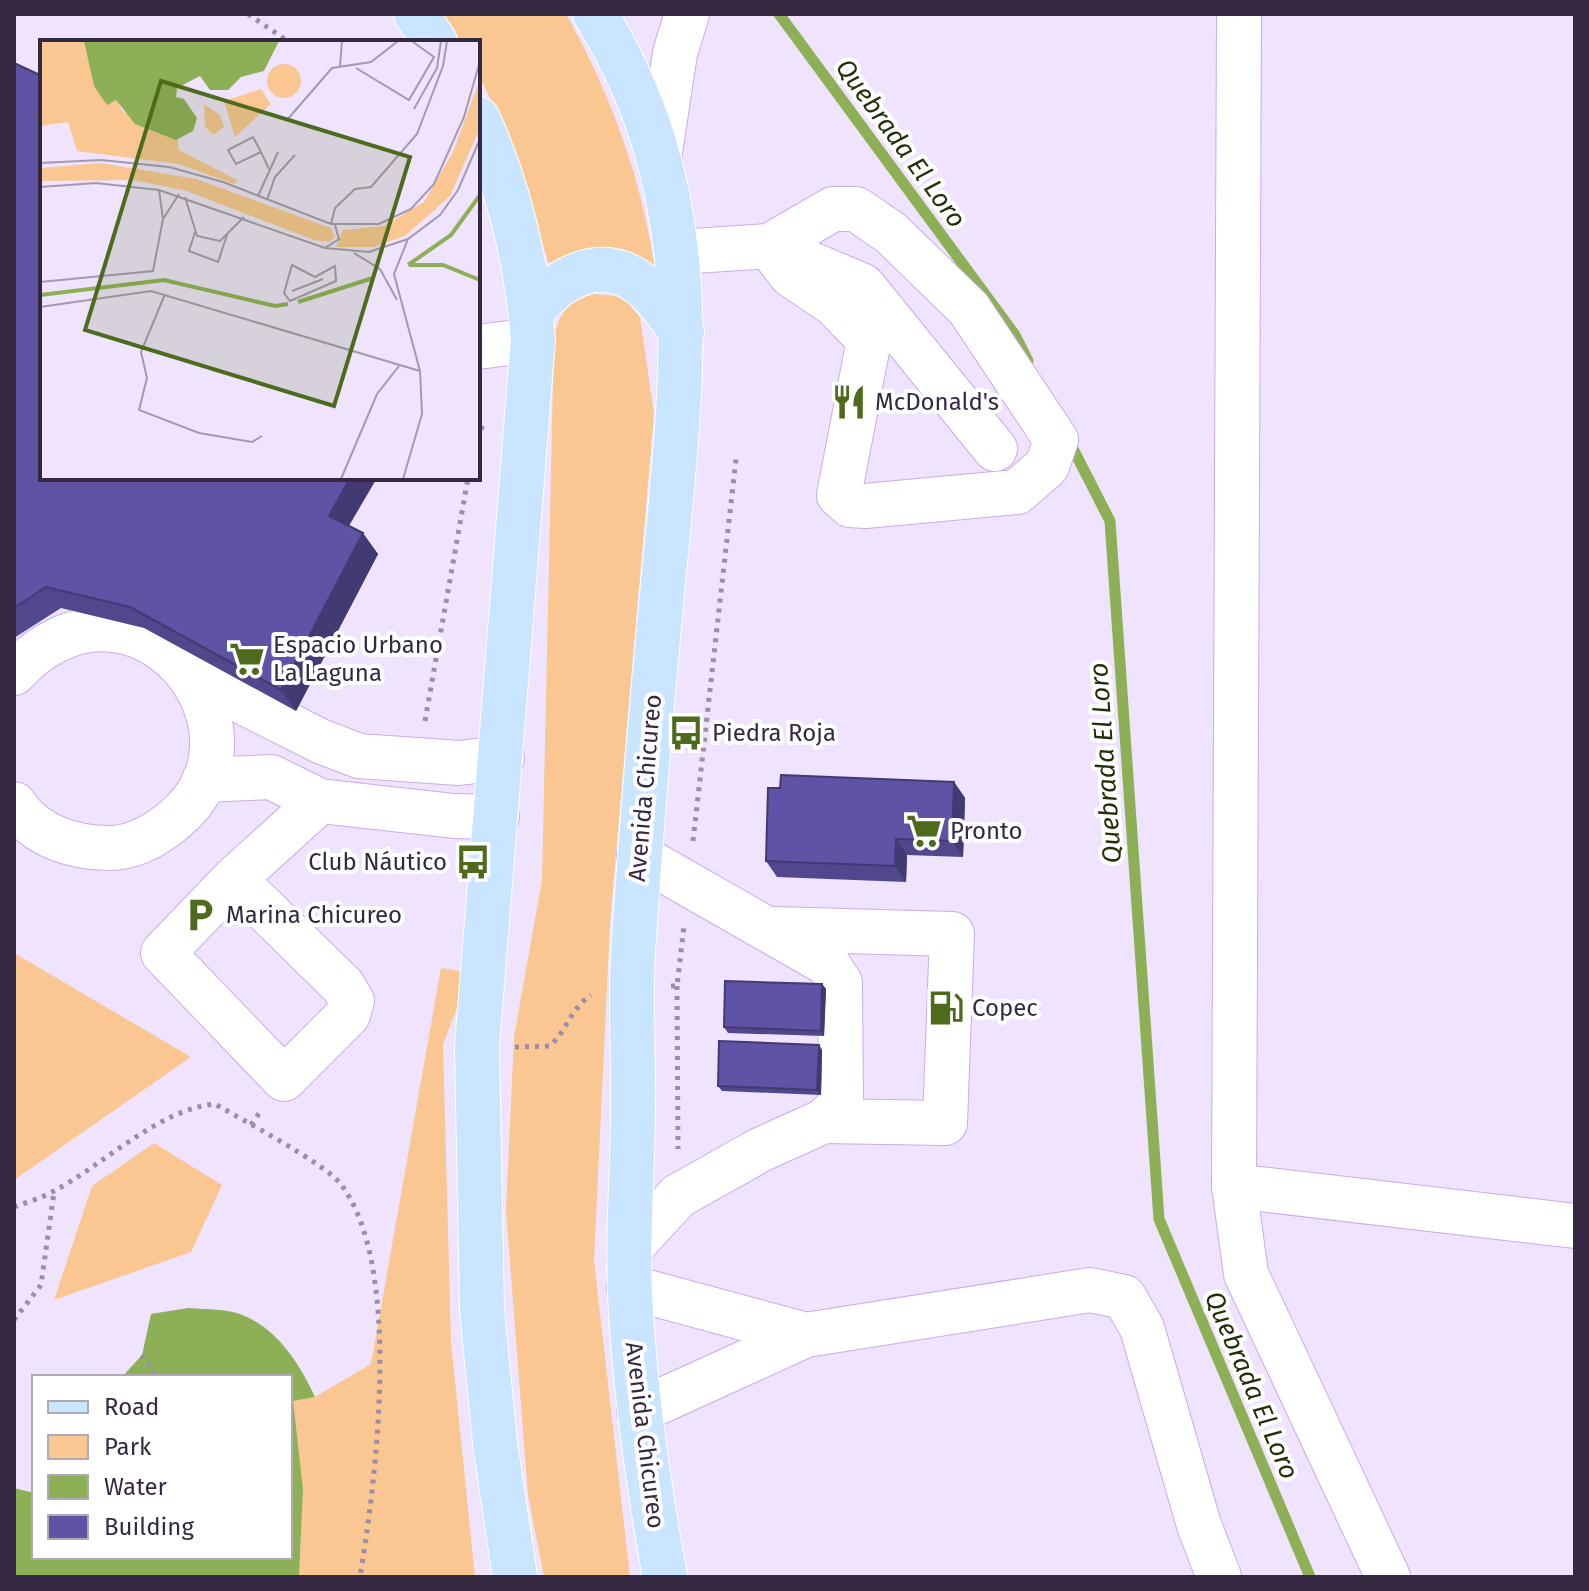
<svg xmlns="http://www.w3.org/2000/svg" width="1589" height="1591" viewBox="0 0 1589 1591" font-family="'Fira Sans',sans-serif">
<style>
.green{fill:#fac792}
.water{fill:#8db056}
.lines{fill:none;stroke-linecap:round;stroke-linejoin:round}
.stream{stroke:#8db056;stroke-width:11}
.minor-casing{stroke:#caace9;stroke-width:46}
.major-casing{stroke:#fff;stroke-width:46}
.path{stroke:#9b8fa8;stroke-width:5;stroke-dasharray:4 6;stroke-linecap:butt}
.minor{stroke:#fff;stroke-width:44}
.major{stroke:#cae5ff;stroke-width:44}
.wall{fill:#51478d}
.shaded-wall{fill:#423a73}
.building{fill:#5e53a4;stroke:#423a73;stroke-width:2}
.labels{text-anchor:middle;stroke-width:8;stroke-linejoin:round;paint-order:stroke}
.poi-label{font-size:24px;fill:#352941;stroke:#fff;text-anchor:start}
.street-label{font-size:24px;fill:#352941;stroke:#fff}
.water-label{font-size:26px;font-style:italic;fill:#222f09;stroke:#fff}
.inset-river{fill:none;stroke:#8db056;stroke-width:4}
.inset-road{fill:none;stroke:#a599b2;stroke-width:2}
.view{fill:#4e6a1d;fill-opacity:0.15;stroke:#4e6a1d;stroke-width:4}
.inset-edge{fill:none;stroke:#352941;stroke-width:4}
</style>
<rect width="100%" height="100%" fill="#efe3fd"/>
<g class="green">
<path d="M441,14h125c46,82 76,166 90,260l-108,-12 -32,-109 -38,-80v-31h-18z"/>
<path d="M592,294l24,2 11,6 13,15 14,97 -44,509 -16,337 36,317h-86l-16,-82 -22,-284 8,-174 28,-157 12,-543c5,-24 15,-35 38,-43z"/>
<path d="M14,953l177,104 -177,123z"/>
<path d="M441,968l30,5 -28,71 8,298 24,235h-176l4,-88 -11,-88 23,-4 56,-33z"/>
<path d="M154,1143l68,42 -31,67 -137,48 38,-114z"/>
</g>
<path class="water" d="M188,1308c15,1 31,1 45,4 40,10 66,50 82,85l-22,4 10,88 -4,88h-285v-89l20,5v64h256v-180h-168l20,-22 9,-41z"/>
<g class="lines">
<g class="stream">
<path d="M779,14l236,321 13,26"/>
<path d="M1069,441l41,80 49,698 151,358"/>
</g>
<g class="minor-casing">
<g id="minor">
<path d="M1239,14l-5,1172 12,88 142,303"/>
<path d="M659,159l16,-106 12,-39"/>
<path d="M833,209h23l35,24 78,76 87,131 -9,26 -30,26 -152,14 -15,-1 -11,-10 30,-155 -35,-36 -43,-29 -22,-29z"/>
<path d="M678,252l91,-6 94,40 132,163"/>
<path d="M478,347l55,-7"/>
<path d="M14,673c119,-128 270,57 160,147 -19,16 -40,28 -65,28 -36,0 -74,-12 -95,-44"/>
<path d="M192,676l128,65 39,15 100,7 43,-5"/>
<path d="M204,780l67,-3 49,24 134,15 43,1"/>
<path d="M234,879l109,107 9,15 -4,14 -64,64 -121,-126 71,-74 86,-78"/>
<path d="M773,929l179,5 -7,189 -121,-2"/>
<path d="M1234,1186l341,40"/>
<path d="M632,1246l46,-50 82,-46 64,-29 17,-17 -1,-121 -12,-19 -189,-108"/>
<path d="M629,1287l177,48"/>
<path d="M639,1411l167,-76 284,-45 34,7 18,31 57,197 20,52"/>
</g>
</g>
<g class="major-casing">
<g id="major">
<path d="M416,14l19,28"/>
<path d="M595,14c117,188 86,372 67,580 -11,119 -21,238 -29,357 -3,53 1,106 0,159 0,61 -6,123 -3,183 4,95 18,190 35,284"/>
<path d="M478,119c32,71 49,143 55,221l-56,707 5,263 13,133 20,134"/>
<path d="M531,313c26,-35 71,-61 111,-28 16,13 27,31 40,47"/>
</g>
</g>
<g class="path">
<path d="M248,14l41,28"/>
<path d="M478,439l6,-18"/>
<path d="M425,721l43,-243"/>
<path d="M693,841l43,-382"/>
<path d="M671,986h6l7,-60"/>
<path d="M677,986l1,163"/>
<path d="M515,1047l35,-1c17,-16 21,-38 41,-51"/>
<path d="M251,1125l11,-16"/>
<path d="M14,1207c13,-5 28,-9 40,-16 49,-26 105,-82 161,-87 26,15 108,59 124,78 65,80 37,298 21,395"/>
<path d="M14,1320l27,-35 13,-93"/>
<path d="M142,1355l15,22"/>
</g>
<use href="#minor" class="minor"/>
<use href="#major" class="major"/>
</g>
<g class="wall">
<path d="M14,63l335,463 29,28 -82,157 -152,-83 -83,-20 -47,30z"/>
<path d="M954,782l11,16 -2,59 -56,-2 -1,27 -129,-5 -11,-16z"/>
<path d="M822,984l4,5 -2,47 -96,-3 -4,-6z"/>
<path d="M819,1045l3,5 -1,45 -99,-4 -4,-5z"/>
</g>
<g class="shaded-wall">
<path d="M350,478h27l-34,58 -14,-20z"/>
<path d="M363,533l15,21 -82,157 -15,-21z"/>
<path d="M954,782l11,16 -2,59 -11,-16z"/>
<path d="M896,839l11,16 -1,27 -11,-16z"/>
<path d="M822,984l4,5 -2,47 -3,-5z"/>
<path d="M819,1045l3,5 -1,45 -4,-5z"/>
</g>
<g class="building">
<path d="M14,63l28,13v402h308l-21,38 34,17 -82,157 -151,-83 -84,-20 -32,21z"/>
<path d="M781,775l173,7 -2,59 -56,-2 -1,27 -129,-5 2,-73h12z"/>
<path d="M725,981l97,3 -1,47 -97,-4z"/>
<path d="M719,1041l100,4 -2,45 -99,-4z"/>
</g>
<defs>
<g id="restaurant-bare" transform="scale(2.76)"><path d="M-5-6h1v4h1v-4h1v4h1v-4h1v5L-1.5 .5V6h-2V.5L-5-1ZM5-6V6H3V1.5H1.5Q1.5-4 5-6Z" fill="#4e6a1d" stroke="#fff" stroke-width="2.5" paint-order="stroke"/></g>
<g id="supermarket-bare" transform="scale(2.76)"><path d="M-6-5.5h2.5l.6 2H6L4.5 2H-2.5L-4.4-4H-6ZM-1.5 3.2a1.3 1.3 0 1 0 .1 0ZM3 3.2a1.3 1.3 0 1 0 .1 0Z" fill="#4e6a1d" stroke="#fff" stroke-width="2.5" paint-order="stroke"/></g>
<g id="bus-bare" transform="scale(2.76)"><path d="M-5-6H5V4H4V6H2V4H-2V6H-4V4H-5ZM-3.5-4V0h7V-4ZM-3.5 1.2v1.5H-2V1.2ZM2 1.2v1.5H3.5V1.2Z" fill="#4e6a1d" stroke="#fff" stroke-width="2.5" paint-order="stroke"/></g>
<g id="parking-bare" transform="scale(2.76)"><path d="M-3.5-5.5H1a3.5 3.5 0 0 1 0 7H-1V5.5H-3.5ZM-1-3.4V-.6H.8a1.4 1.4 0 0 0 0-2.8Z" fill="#4e6a1d" stroke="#fff" stroke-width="2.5" paint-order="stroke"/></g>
<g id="fuel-bare" transform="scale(2.76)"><path d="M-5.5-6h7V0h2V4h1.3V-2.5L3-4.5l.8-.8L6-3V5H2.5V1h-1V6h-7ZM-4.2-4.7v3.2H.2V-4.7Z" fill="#4e6a1d" stroke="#fff" stroke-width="2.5" paint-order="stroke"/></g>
</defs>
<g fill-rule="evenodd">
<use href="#restaurant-bare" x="849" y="402"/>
<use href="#supermarket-bare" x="247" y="659"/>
<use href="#bus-bare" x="686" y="733"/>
<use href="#supermarket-bare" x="924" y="831"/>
<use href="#bus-bare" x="473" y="862"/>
<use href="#parking-bare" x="200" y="915"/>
<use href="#fuel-bare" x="946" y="1008"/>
</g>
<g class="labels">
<g class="poi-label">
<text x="875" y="410">McDonald's</text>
<text x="273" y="653">Espacio Urbano<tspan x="273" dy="28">La Laguna</tspan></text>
<text x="712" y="741">Piedra Roja</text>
<text x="950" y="839">Pronto</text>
<text x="447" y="870" text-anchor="end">Club Náutico</text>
<text x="226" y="923">Marina Chicureo</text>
<text x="972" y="1016">Copec</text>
</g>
<g class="street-label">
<text transform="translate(645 788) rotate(-85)" y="8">Avenida Chicureo</text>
<text transform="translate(645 1435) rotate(83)" y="8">Avenida Chicureo</text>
</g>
<g class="water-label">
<text transform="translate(901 143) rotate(54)" y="9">Quebrada El Loro</text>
<text transform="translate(1105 763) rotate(-94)" y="9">Quebrada El Loro</text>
<text transform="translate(1252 1385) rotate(67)" y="9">Quebrada El Loro</text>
</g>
</g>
<g transform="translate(40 40)">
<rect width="440" height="440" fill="#efe3fd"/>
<path d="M0,1h44l39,71 54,24 2,14 58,30 -2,4 -57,-20 -101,-13 -9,-29 -28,4zM227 41a17 17 0 1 1 34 0a17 17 0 1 1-34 0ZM440,39v49l-30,68 -45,40 -32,11h-37l7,-17 41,-4 40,-24 29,-50zM221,49l10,15 -36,33 -11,-36zM164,64l16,11 4,12 -10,8 -9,-8zM61,123l95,16 135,49 4,8 -5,6 -16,-2 -130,-50 -51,-10 -93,1v-13z" fill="#fac792"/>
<path d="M44,1h195l-15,30 -23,6 -13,13h-18l-10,-14 -23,12 -1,9 8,2 13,19 -4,13 -17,9 -41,-16 -19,-24 -9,5 -13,-19z" fill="#8db056"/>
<path class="inset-river" d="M368,225l43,-30 29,-40M369,225h34l37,15M0,255l124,-15 111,26 13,-2M258,262l75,-24"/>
<path class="inset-road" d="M300,26l2,-25M316,28l53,32 25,-43 -21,-15M374,69l23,-41 4,-27M247,80l45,-52 39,-6 27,-21M221,112l-25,12 -8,-14 25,-13 8,15 8,17M0,123l61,-3 68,7 54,15 108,42h48l32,-15 23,-25 30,-67 16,-56M0,147l56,-4 63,7 166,58 44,4 39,-13 32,-24 18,-25 22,-51M218,156l20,-44M145,157l12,39 23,5 24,-24M227,160l8,-23 20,-22M123,179l16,-25M291,184l4,-16 20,-19 16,-2 46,-53 26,-68 4,-25M155,192l-6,19 29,11 9,-27M285,208l14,-9 -4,-14M314,213l26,16 17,31M252,225l23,12 20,-11 1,15 -46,20 -6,-8zM0,242l113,-11 10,-52 -4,-29M252,251l31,-12M125,254l-24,58 6,26 -8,32 60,23 53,9 10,-6M0,267l111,-16 269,80M301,439l36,-85 22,-28M363,439l19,-65 -2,-43 -26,-97 14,-35"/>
<path class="view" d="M121,41l249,76 -76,249 -249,-76z"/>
<rect width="440" height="440" class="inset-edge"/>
</g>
<rect width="1589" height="1591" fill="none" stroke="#352941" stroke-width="32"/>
<rect x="32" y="1375" width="260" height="184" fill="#ffffff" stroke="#aea9b3" stroke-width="2"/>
<rect x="48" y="1401" width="40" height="12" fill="#cae5ff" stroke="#aea9b3" stroke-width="2"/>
<text x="104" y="1415" font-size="24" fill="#352941">Road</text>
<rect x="48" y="1435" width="40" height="24" fill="#fac792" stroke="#aea9b3" stroke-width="2"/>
<text x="104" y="1455" font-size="24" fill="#352941">Park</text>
<rect x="48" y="1475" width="40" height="24" fill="#8db056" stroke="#aea9b3" stroke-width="2"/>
<text x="104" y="1495" font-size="24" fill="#352941">Water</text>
<rect x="48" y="1515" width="40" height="24" fill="#5e53a4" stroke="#aea9b3" stroke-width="2"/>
<text x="104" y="1535" font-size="24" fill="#352941">Building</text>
</svg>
